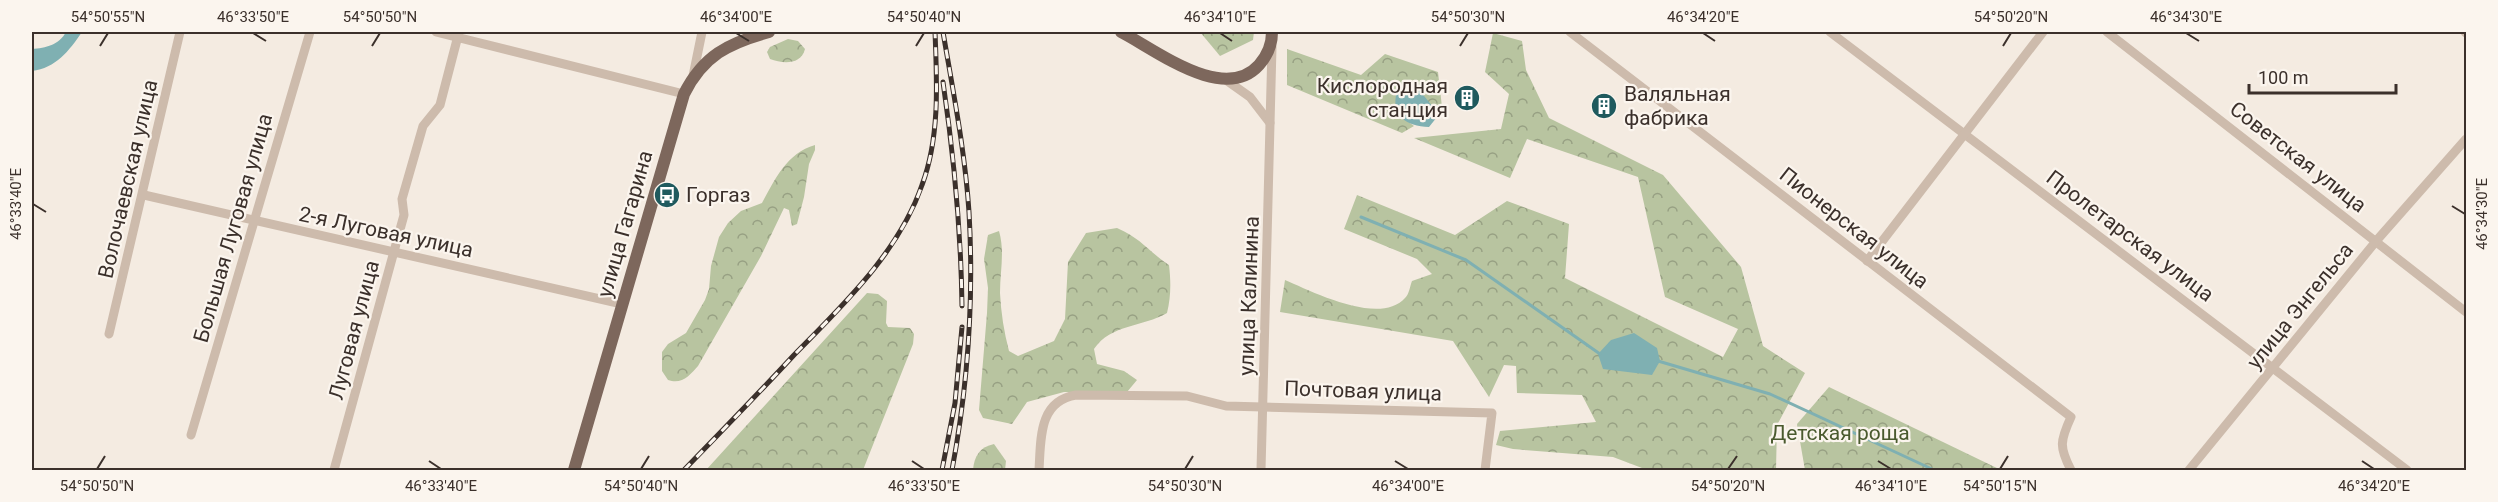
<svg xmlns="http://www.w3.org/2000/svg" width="2498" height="502" viewBox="0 0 2498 502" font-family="Roboto,sans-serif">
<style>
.forest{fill:url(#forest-crowns)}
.water{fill:#7fb0b2}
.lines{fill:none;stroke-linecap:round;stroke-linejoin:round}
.stream{stroke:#7fb0b2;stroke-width:3}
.minor{stroke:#cdbbac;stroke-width:9}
.major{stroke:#7d675c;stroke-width:12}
.rail-casing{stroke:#3b302b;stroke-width:5}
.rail{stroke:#fbf5ee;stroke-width:3;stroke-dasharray:9;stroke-linecap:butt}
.ticks{fill:none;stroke:#3b302b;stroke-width:2}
.labels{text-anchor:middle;stroke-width:4.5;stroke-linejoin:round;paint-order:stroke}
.poi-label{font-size:21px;fill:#3b302b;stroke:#fbf5ee;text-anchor:start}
.street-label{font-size:21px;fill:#3b302b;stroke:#fbf5ee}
.park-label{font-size:21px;fill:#4a5a2e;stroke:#fbf5ee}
.neatline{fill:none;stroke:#3b302b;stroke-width:2}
.ticks-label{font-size:15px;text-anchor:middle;fill:#3b302b}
</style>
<defs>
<pattern id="forest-crowns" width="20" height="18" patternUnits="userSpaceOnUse" patternTransform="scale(1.5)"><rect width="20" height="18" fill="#b8c4a0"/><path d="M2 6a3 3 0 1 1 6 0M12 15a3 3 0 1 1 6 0" fill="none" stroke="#97a083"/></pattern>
</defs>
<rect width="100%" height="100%" fill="#f4ebe1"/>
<g class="forest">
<path d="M1200,32h54l-1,8 -33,16z"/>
<path d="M1493,33l29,8 4,29 23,48 114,57 78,92 22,79 42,27 -28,52 -1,45h-134v-2l-29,-11 -100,-8 -17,-4 4,-14 96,-9 -14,-27 -65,-2 -1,-27 -12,-1 -15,32 -36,-56 -173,-29 5,-32c28,12 95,46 120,18 4,-3 5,-12 7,-17l20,-7 -15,-15 -73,-30 13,-34 98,40 52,-34 62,23 -4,54 158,79 15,-28 -73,-32 -27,-120 -111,-38 -17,39 -96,-40 87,-9 8,-35 -24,-22z"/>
<path d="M788,39l10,2 7,8c-4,16 -22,15 -35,10l-3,-7 3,-5z"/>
<path d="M1287,49l74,26 24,-21 53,18 4,35 -5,10 -2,-8 -12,-11 -25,16 16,12 -12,7 -115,-48z"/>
<path d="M815,145v5l-6,14 -5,33 -7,27 -5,2 -3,-16 -5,-2 -23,48 -63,110c-8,9 -16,19 -30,14l-6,-9v-19l6,-8 18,-11 19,-33 4,-11 2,-23 8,-29 9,-14 13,-12 21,-8c13,-24 25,-50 53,-58z"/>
<path d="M1117,228c25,11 31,23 52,37 2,17 2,32 -2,48 -24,14 -56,11 -73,36l3,15 27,7 13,9 -10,12h-63l-37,10 -15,22 -29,-6 -4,-8 8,-97 1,-25 -4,-29 4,-24 11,-4c6,21 1,40 1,62 1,20 4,39 9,58l9,5 36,-15 11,-22 3,-57 18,-29z"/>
<path d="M867,293l11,1 9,7 -1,22 2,4 22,1 4,6 -1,10 -50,126h-157z"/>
<path d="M1829,387l172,83h-196l-8,-46z"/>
<path d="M994,444l12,17 -1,9h-32c1,-14 7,-23 21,-26z"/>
</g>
<g class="water">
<path d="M66,32h16c-13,19 -26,36 -50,39v-22c14,-1 27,-4 34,-17z"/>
<path d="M1410,84l9,4c5,11 16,17 18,29l-8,10c-23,-1 -39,-11 -32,-36z"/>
<path d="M1634,333l23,15 3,13 -8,14 -49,-6 -5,-15 13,-14z"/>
</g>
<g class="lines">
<g class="stream">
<path d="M1361,217l105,43 134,94"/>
<path d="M1658,361l112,33 164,76"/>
</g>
<g class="minor">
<path d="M436,32l248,62"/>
<path d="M1570,32l501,385c-11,24 -12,30 0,53"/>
<path d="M1830,32l577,438"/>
<path d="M2107,32l359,280"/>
<path d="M2465,32l1,1"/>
<path d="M693,76l9,-44"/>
<path d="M1226,80l24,17 20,26"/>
<path d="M144,195l478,109"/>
<path d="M1867,261l176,-229"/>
<path d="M109,334l71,-302"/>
<path d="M191,435l119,-403"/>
<path d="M334,470l70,-255 -2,-16 21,-73 17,-21 19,-73"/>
<path d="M1039,470c2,-30 -1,-69 37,-75l111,1 39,10 266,7 -7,57"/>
<path d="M1261,470l11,-423"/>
<path d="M2189,470l188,-230 89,-101"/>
</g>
<g class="major">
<path d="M1121,32c35,18 103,72 138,33 8,-9 13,-21 13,-33"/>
<path d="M574,470l110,-376c19,-38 44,-51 85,-62"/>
</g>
<g class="rail-casing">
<g id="rail">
<path d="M943,32c10,59 22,119 26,180 5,87 -1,173 -17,258"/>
<path d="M943,82c11,75 18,148 19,224"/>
<path d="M684,470c37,-38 74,-76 110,-115 49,-50 105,-103 128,-170 18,-48 15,-103 13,-153"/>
<path d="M942,470l13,-67 7,-76"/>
</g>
</g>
<use href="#rail" class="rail"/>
</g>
<path class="ticks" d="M253,33l13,8M736,33l13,8M1220,33l12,8M1703,33l12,8M2186,33l13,8M100,46l8,-13M372,46l8,-13M916,46l8,-13M1460,46l8,-13M2003,46l8,-13M33,204l13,8M2452,206l13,8M429,461l12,8M912,461l12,8M1395,461l13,8M1878,461l13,8M2362,461l12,8M97,469l8,-13M641,469l8,-13M1185,469l8,-13M1728,469l9,-13M2000,469l8,-13"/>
<defs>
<g id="building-disc" transform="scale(1.35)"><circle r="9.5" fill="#1f5a5e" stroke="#fbf5ee"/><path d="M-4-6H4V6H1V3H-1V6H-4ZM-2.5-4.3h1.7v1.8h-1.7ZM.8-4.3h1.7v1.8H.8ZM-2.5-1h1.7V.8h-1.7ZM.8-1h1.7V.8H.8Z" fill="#fff"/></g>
<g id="bus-disc" transform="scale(1.35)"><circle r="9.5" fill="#1f5a5e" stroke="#fbf5ee"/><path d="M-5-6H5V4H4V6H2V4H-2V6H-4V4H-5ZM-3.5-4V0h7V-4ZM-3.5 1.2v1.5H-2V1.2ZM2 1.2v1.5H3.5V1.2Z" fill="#fff"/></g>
</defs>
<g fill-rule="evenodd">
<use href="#building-disc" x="1467" y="98"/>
<use href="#building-disc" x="1604" y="106"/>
<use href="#bus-disc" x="667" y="195"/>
</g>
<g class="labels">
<g class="poi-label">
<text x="1448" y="93" text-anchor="end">Кислородная<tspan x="1448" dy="24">станция</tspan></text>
<text x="1624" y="101">Валяльная<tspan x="1624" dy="24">фабрика</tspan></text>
<text x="686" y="202">Горгаз</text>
</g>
<g class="street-label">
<text transform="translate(2298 157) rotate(38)" y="7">Советская улица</text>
<text transform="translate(128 179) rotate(-77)" y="7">Волочаевская улица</text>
<text transform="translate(625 224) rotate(-74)" y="7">улица Гагарина</text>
<text transform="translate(233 228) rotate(-74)" y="7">Большая Луговая улица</text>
<text transform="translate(1854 228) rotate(38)" y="7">Пионерская улица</text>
<text transform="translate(386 232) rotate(12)" y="7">2-я Луговая улица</text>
<text transform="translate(2130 236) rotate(37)" y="7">Пролетарская улица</text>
<text transform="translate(1249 296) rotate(-88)" y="7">улица Калинина</text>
<text transform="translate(2300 306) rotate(-51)" y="7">улица Энгельса</text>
<text transform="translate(354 330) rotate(-75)" y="7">Луговая улица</text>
<text transform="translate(1363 391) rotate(2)" y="7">Почтовая улица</text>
</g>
<g class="park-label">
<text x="1840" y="440">Детская роща</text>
</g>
</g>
<rect width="2498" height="502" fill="none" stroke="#fbf5ee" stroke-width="66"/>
<path d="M2249 84v9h147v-9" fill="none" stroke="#3b302b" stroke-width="3"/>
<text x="2258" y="84" font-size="18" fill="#3b302b" stroke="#fbf5ee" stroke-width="4.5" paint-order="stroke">100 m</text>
<rect x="33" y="33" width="2432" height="436" class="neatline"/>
<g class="ticks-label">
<text x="108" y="22">54°50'55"N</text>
<text x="253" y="22">46°33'50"E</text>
<text x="380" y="22">54°50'50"N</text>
<text x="736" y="22">46°34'00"E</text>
<text x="924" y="22">54°50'40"N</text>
<text x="1220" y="22">46°34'10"E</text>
<text x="1468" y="22">54°50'30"N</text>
<text x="1703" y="22">46°34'20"E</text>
<text x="2011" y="22">54°50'20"N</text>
<text x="2186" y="22">46°34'30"E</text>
<text transform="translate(16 204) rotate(-90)" y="5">46°33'40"E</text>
<text transform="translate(2482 214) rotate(-90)" y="5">46°34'30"E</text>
<text x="97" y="491">54°50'50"N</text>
<text x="441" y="491">46°33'40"E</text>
<text x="641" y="491">54°50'40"N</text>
<text x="924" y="491">46°33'50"E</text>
<text x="1185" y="491">54°50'30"N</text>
<text x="1408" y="491">46°34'00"E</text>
<text x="1728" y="491">54°50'20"N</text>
<text x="1891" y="491">46°34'10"E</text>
<text x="2000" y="491">54°50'15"N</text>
<text x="2374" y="491">46°34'20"E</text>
</g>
</svg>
